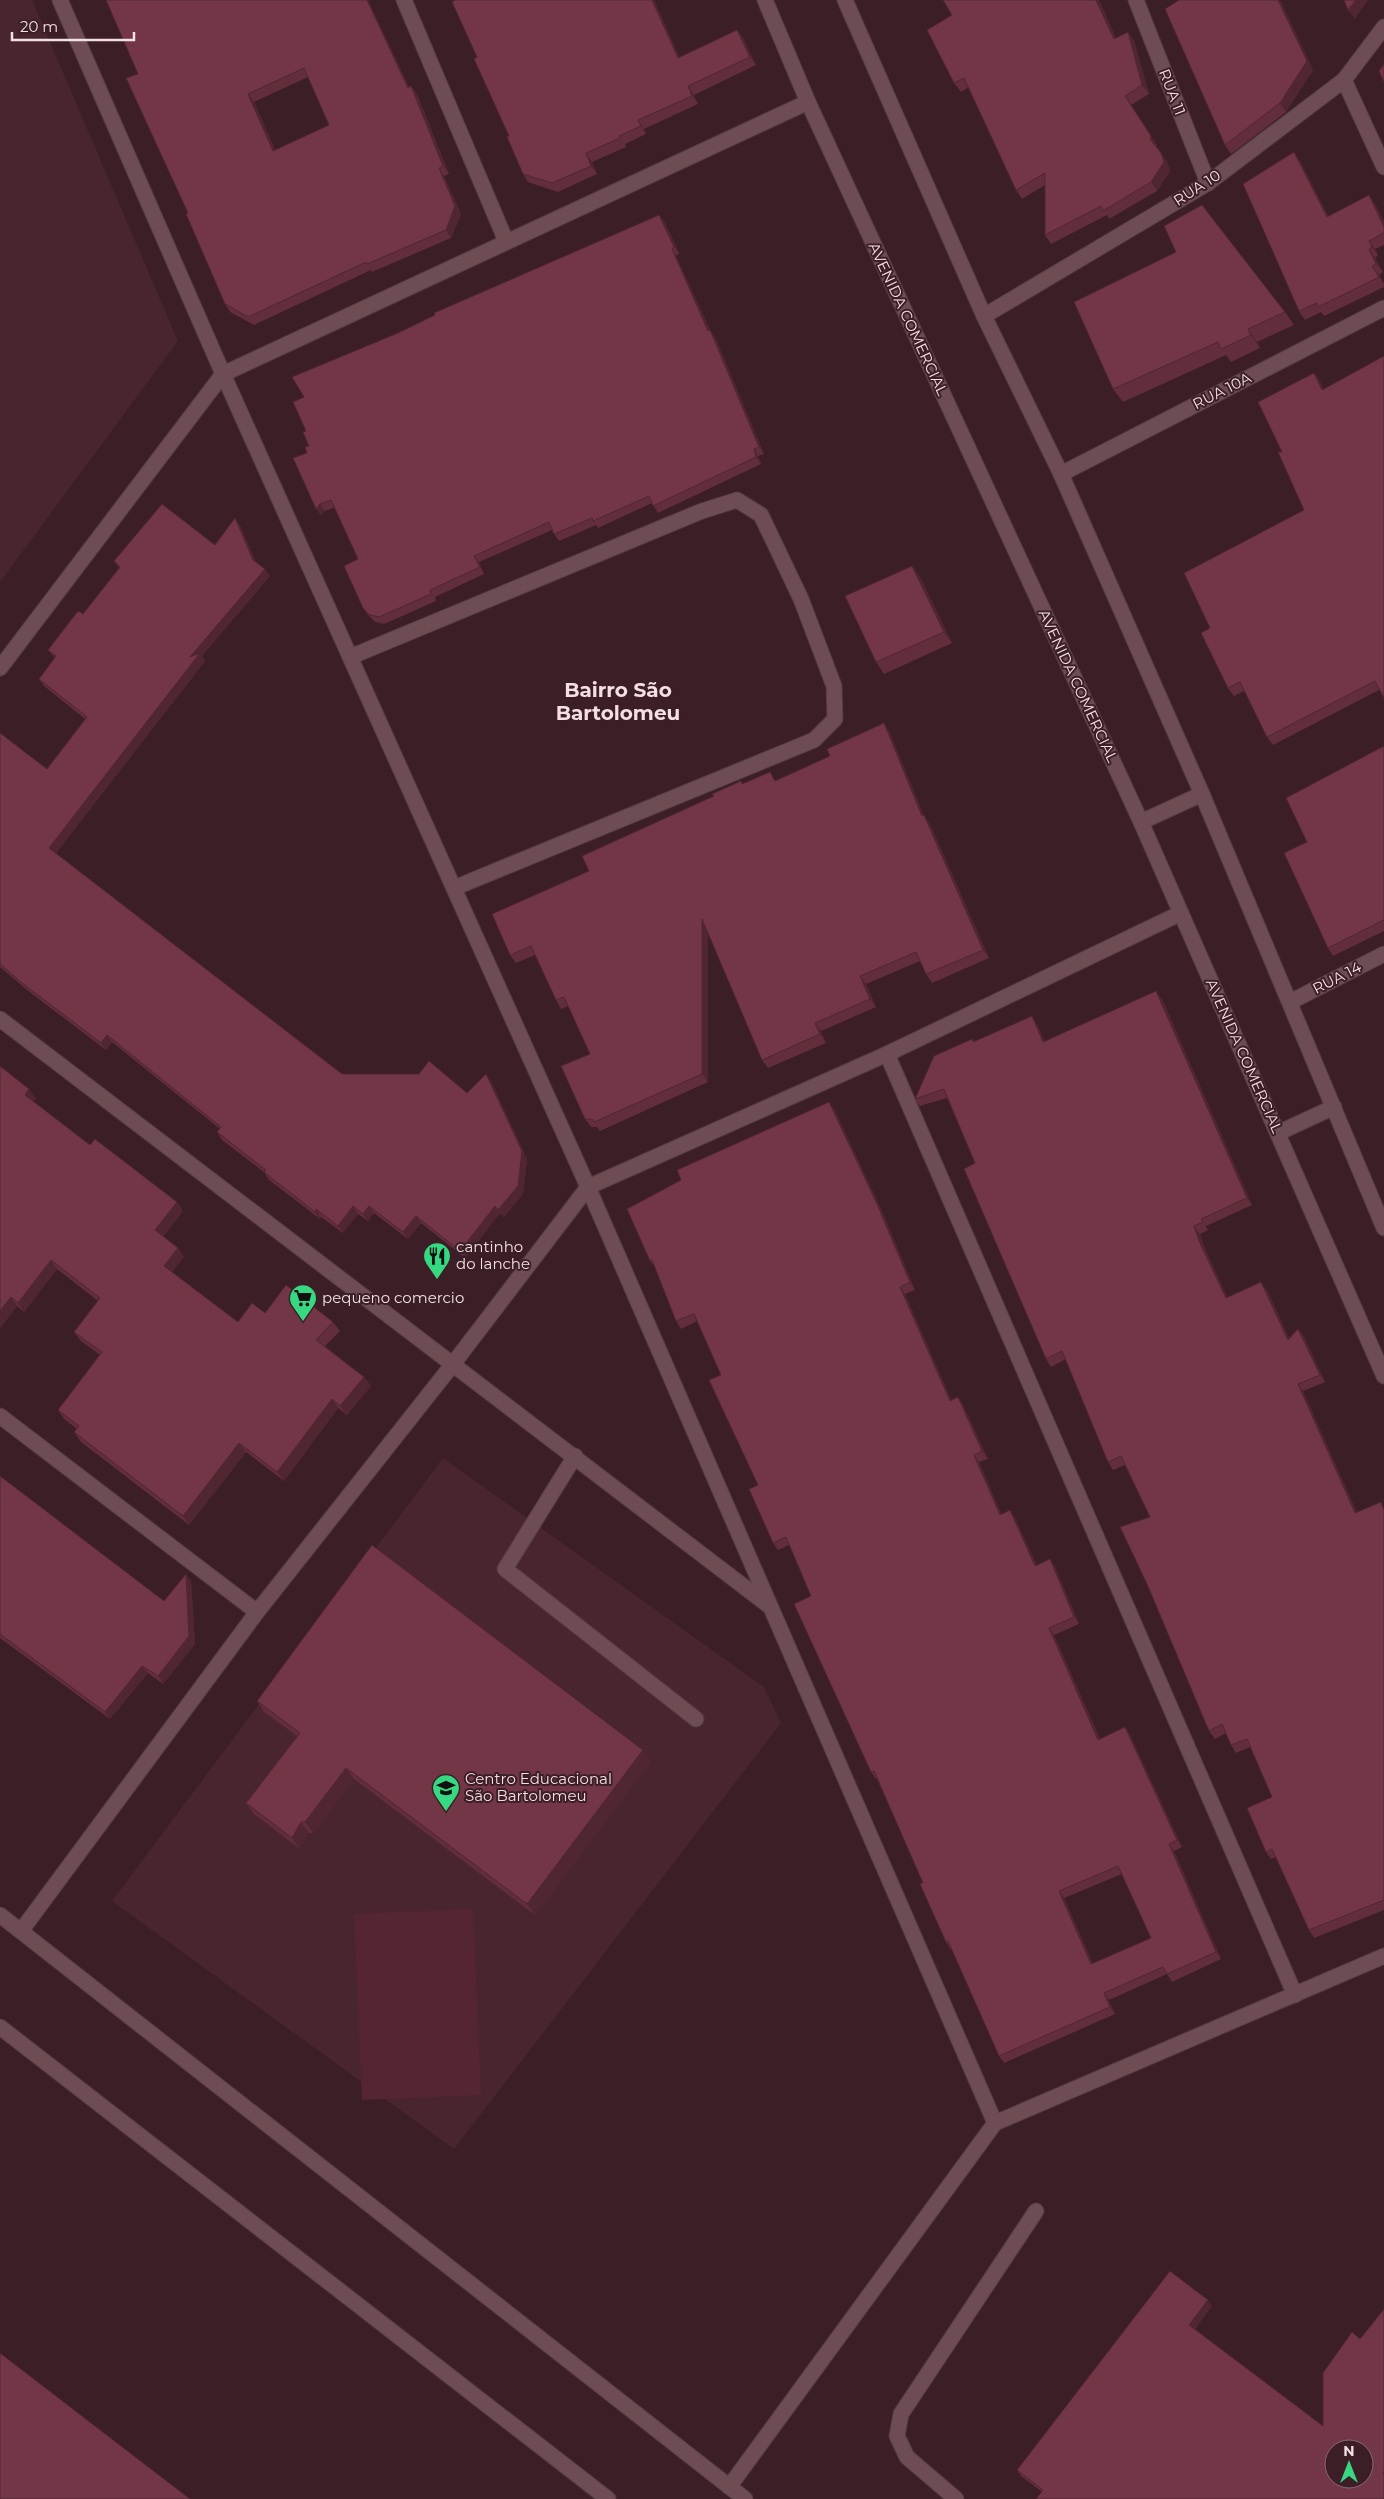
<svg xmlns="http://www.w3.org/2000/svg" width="1384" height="2499" viewBox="0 0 1384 2499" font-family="Montserrat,sans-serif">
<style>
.built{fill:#49252f}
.green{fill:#552532}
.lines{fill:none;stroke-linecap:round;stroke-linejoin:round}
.minor-casing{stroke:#543b42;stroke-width:17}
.minor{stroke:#6d4c53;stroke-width:15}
.wall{fill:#622e3c;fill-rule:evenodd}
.shaded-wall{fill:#502631}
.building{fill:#723646;stroke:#502631;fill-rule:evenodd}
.labels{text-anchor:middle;stroke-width:4;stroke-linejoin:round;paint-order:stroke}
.street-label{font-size:15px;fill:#f4dfe3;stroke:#3b1e26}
.poi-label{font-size:15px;fill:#f4dfe3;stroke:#3b1e26;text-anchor:start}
.district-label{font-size:20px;font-weight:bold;fill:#f4dfe3;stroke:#3b1e26}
</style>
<rect width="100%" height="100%" fill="#3b1e26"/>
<g class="built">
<path d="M0,0h32l146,341 -178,241z"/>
<path d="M443,1458l321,229 17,36 -327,426 -342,-248z"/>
</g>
<path class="green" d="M473,1909l8,186 -119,5 -8,-186z"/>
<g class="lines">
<g class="minor-casing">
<g id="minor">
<path d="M60,0l163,374 365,813 407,936"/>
<path d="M404,0l102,241"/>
<path d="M765,0l43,102 333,720 243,554"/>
<path d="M845,0l139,316 77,158 141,320 182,434"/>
<path d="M1136,0l72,183"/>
<path d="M1344,80l40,87"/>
<path d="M984,316l224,-133 136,-103 40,-53"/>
<path d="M1061,474l323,-166"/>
<path d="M350,657l352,-146 35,-11 24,15 40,84 33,87 1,33 -21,21 -360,148"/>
<path d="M0,668l223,-294 585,-272"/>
<path d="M1141,822l61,-28"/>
<path d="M1290,1002l94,-48"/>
<path d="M0,1019l768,586"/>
<path d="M887,1054l408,941"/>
<path d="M1278,1133l56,-26"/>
<path d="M0,1416l257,196"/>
<path d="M575,1456l-70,113 191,150"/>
<path d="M0,1915l745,584"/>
<path d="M21,1931l236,-319 196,-248 135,-177 299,-133 294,-141"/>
<path d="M0,2027l608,472"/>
<path d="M729,2487l266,-364 389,-167"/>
<path d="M956,2499l-49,-42 -10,-21 4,-22 135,-203"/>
</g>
</g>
<use href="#minor" class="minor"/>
</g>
<g class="wall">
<path d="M106,0h262l41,87 8,7 32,80 -5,2 17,38 -10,24 -79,34 -1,-2 -117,55 -24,-13 -5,-8 -37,-91 -50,-139zM308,77l21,48 -54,25 -21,-48z"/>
<path d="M654,0l25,57 58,-27 6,8 13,27 -62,30 4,9 -54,25 2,5 -21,10 1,3 -34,15 5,12 -39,18 -30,-10 -5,-8 -14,-38 -32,-79z"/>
<path d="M943,0h156l17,38 12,-6 6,9 15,53 -18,11 26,40v2l10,15 3,9 -13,20 -48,28 -2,-4 -56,29 -6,-9v-50l-23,14 -6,-9 -47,-103 -8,5 -7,-9 -2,-68z"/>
<path d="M1179,0h101l33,70 -27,42 -55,42 -6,-9z"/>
<path d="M1300,161l28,55 47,-12 9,18v23l-9,4 3,6 -3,3 8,14 -4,3 5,9v3l-60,29 -3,-4 -16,8 -6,-9z"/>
<path d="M659,215l5,6 15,32 -3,3 34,74 5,7 49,117 -6,2 3,8 -103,49 -6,-10 -54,25 -2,-3 -37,16 -5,-7 -2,-4 -73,32 5,12 -49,23 1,4 -52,23 -9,-2 -7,-7 -5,-7 -5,-49 -23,-52 -10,4 -4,5 -14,-63 2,-7 -3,-15 -2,-34 94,-64z"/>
<path d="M1176,252l109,60 9,13 -37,17 3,6 -29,14 -5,-7 -103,47 -10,-13z"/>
<path d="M1314,373l6,8 59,309 -106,55 -6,-8 -23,-46 -10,5 -6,-8 -18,-60 94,-118 -22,-58z"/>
<path d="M235,518l5,8 16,36 14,14 -68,80 3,5 -149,192 286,221 125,19 24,-12 36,78 -4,35 -19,23 -4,-4 -35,45 -44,-35 -13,16 -34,-26 -6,8 -10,-7 -15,19 -22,-16 -1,2 -51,-39 -5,-8 -42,-32 -5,-8 3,-3 -108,-87 -6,8 -79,-60 -27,-23v-234l47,36 38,-50 -41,-33 -5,-7 16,-21 -7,-8 35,-36 37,-45 -6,-8 101,-16z"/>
<path d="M920,577l32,66 -68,31 -8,-12z"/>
<path d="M889,731l35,85 6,8 59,134 -57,25 -6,-9 -6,-13 -54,23 10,23 -55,24 5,12 -58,25 -6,-8 -54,-128v150l-108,49 -3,-4h-6l-6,-8 5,-65 -22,-48 -7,3 -5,-9 -21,-45 -19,8 -6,-8 79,-84 153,-87 34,-4z"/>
<path d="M1384,746v185l-51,25 -5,-8 -21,-106z"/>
<path d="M1162,999l90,206 -46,21 2,4 -8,4 5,15 22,48 40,-7 22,48 9,-9 6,8 21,45 -22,9 54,122 27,-3v400l-70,28 -5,-8 -33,-73 -5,2 -5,-7 6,-55 -22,-50 -14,6 -5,-8 -5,-12 -11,6 -6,-8 -59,-214 -25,-52 -12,5 -5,-8 -42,-103 -15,8 -5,-8 -71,-196 -28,-65 -27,8 -5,-7 57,-60 2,2 63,-17 7,17z"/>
<path d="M0,1066l36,32 -3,3 57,44 87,57 6,9 -20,26 15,11 6,9 -12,15 66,50 27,-9 68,9 7,9 -15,15 39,31 7,9 -24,29 -9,-7 -54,73 -38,-29 -57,73 -108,-83 -7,-10 3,-3 -13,-10 -6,-9 42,-55 -19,-14 -7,-9 24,-31 -41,-32 -33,43 -7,-6 -17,22z"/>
<path d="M834,1109l48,102 33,79 -10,4 46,106 7,-3 5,8 25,54 -9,3 22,52 14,4 22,48 13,-7 5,8 24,57 -25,11 46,104 25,-12 5,8 52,112 -8,4 47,108 -49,23 -5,-8 -58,26 6,14 -111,49 -5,-7 -47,-107 -1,1 -5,-8 -23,-59 -46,-104h-1l-5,-7 -60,-176 -22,-51 -11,5 -5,-7 -15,-58 -37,-110 -24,-54 -16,8 -5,-8 -20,-53 -6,-7zM1122,1874l29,64 -58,26 -29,-66z"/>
<path d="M0,1476l164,125 27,-20 4,63 -32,40 -15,-11 -38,46 -110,-81z"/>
<path d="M257,1701l394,60 -116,154 -181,-136 -41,54h-4l-9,16 -46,-35 -8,-11 51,-67 -33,-24z"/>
<path d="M1212,2306l-17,23 128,97 37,-87 24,160 -342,-7 -21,-16 -4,-6z"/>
</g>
<g class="shaded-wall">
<path d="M367,0h1l45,96 -5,-8z"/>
<path d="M652,0h2l29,66 -5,-8z"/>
<path d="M1096,0h3l21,48 -6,-9z"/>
<path d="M1278,0h2l33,70 -27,42 -6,-9z"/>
<path d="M1356,0h12l-13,19 -7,-9z"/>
<path d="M737,30l6,8 13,27 -6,-8z"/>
<path d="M1128,32l6,9 15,53 -7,-9z"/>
<path d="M411,86l6,8 32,80 -6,-8z"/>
<path d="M688,86l6,9 4,9 -6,-8z"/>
<path d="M248,94l6,8 25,57 -6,-8z"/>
<path d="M1125,96l32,49v3l-7,-9z"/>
<path d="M638,120l6,9 2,5 -5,-8z"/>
<path d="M1294,152l6,9 33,65 -6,-9z"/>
<path d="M586,153l6,9 5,12 -6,-8z"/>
<path d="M1161,153l6,9 3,9 -13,20 -6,-9z"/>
<path d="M439,168l5,8 17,38 -10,24 -5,-8z"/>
<path d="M1369,195l6,9 9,18v5z"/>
<path d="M659,215l5,6 15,32 -5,-6z"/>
<path d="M1369,241l6,8 3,6 -6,-8z"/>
<path d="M672,249l4,7 37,82 -5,-7z"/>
<path d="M1369,249l6,9 8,14 -7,-8z"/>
<path d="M1372,266l7,9 5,9 -5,-7z"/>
<path d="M1248,329l9,13 3,6 -9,-13z"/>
<path d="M710,330l5,7 49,117 -5,-7z"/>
<path d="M1314,373l6,8 7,17 -5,-8z"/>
<path d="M754,449l4,7 3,8 -5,-7z"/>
<path d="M320,504l5,7 -4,5 -5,-7z"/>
<path d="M235,518l5,8 18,41 -5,-7z"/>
<path d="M474,556l5,6 5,12 -4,-7z"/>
<path d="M912,566l8,11 32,66 -8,-11z"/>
<path d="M265,569l5,7 -68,80 3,5 -151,194 -5,-7 141,-191z"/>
<path d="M884,723l5,8 35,85 6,8 59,134 -6,-8 -61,-134z"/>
<path d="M702,919l6,8v155l-6,-8z"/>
<path d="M860,976l6,8 10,23 -6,-8z"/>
<path d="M1156,991l6,8 90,206 -5,-7z"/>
<path d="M1032,1016l5,8 11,25 -5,-7z"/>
<path d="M815,1023l6,8 5,12 -6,-9z"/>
<path d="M107,1035l5,7 -6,8 -5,-7z"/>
<path d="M486,1074l5,7 36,78 -4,35 -19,23 -6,-7z"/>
<path d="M29,1089l7,9 -5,6 -6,-9z"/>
<path d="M829,1102l5,7 48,102 33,79 -5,-8z"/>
<path d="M177,1202l6,9 -22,28 -6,-9z"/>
<path d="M353,1206l5,8 -15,19 -5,-7z"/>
<path d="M369,1206l5,7 -6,8 -5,-7z"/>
<path d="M495,1206l5,7 -35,45 -5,-7z"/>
<path d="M316,1209l5,8 -1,2 -5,-7z"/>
<path d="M416,1216l5,7 -13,16 -5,-7z"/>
<path d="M1194,1226l6,8 5,15 26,56 -5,-7 -27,-57z"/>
<path d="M178,1248l6,9 -14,18 -6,-9z"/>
<path d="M51,1260l6,9 -33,43 -6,-9z"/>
<path d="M1261,1282l6,8 26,57 -5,-7z"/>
<path d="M900,1287l5,7 50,114 -5,-7z"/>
<path d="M11,1297l6,9 -17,22v-17z"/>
<path d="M1298,1329l6,8 21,45 -5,-7z"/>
<path d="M364,1377l7,9 -24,29 -7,-9z"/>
<path d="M1298,1384l5,7 57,130 -5,-8z"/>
<path d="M958,1397l5,8 25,54 -6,-8z"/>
<path d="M332,1399l6,9 -54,73 -7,-9z"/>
<path d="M239,1443l7,9 -57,73 -6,-9z"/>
<path d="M974,1455l5,7 26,60 -5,-7z"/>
<path d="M1010,1510l5,8 25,56 -5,-8z"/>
<path d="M1050,1559l5,8 24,57 -5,-7z"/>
<path d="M186,1574l5,7 4,63 -32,40 -5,-8z"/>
<path d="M1049,1628l5,7 49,112 -5,-7z"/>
<path d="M142,1666l6,7 -38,46 -5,-7z"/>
<path d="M1125,1727l5,8 52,112 -5,-7z"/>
<path d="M643,1750l8,11 -116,154 -8,-11z"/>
<path d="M346,1768l8,11 -41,54 -8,-11z"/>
<path d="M301,1822l8,11 -9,16 -8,-11z"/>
<path d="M1169,1844l5,7 47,108 -5,-7z"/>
<path d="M1059,1891l5,7 32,74 -5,-8z"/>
<path d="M1104,1993l5,7 6,14 -5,-7z"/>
<path d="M1208,2300l4,6 -19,25 -4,-6z"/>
</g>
<g class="building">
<path d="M106,0h261l41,88 3,-2 32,80 -4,2 16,38 -9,24 -79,34 -1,-2 -118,55 -23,-13 -39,-90 2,-1 -62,-135 12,-4zM304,68l25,57 -56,26 -25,-57z"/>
<path d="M455,0h197l26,58 59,-28 13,27 -62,29 4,10 -54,24 3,6 -22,10 1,2 -34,15 5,13 -39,17 -29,-9 -16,-37 2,-1 -35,-77 3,-2 -25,-55z"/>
<path d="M943,0h153l18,39 14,-7 14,53 -17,11 26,40 -1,3 11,14 3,9 -13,20 -48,29 -2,-5 -56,29v-62l-29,17 -52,-112 -10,5 -27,-53 25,-15z"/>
<path d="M1179,0h99l29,61 -27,42 -55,42 -60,-136z"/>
<path d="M1344,0h12l-8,10z"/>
<path d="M1384,64v18l-5,-11z"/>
<path d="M1294,152l33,65 42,-22 15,32v6l-15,8 3,6 -3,2 7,15 -4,2 7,11 -61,30 -1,-4 -18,8 -56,-127z"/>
<path d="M1202,205l83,107 -37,17 3,6 -30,14 -3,-7 -105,47 -39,-87 102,-50 -12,-26z"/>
<path d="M659,215l15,32 -2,2 36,82 2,-1 49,117 -5,2 2,8 -103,49 -4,-10 -56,25 -1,-3 -38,16 -5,-12 -75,34 6,11 -50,23 1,4 -52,23 -9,-2 -7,-7 -19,-42 14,-7 -27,-59 -11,4 -4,5 -23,-51 14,-5 -2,-6 4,-1 -6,-14 3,-1 -13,-29 11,-5 -12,-20 106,-44 37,-18 -1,-2z"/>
<path d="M1384,356v342l-9,-17 -108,56 -27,-55 -12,6 -27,-55 9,-5 -26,-55 120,-63 -26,-58h4l-24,-50 56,-29 8,17z"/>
<path d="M162,504l53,41 20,-27 18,42 12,9 -75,88 10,-4 -151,195 293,226h77l10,-13 38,32 19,-19 36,77 -4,35 -20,24 -3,-4 -35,45 -44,-35 -13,16 -34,-26 -6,8 -10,-8 -15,20 -22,-17 -1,3 -51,-40 2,-2 -49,-38 4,-5 -114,-92 -6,8 -79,-60 -22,-19v-231l47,36 40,-52 -48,-38 17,-23 -8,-6 30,-39 5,3 37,-47 -6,-6z"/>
<path d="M912,566l32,66 -68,30 -31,-66z"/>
<path d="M884,723l38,93 2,-1 59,135 -57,24 -10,-22 -56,24 10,23 -55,24 5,11 -58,26 -60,-141v155l-108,48 -2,-3h-7l-24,-53 29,-12 -26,-57 -8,3 -25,-54 -21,9 -18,-41 97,-43 -7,-15 132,-60 -2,-2 29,-13 1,3 28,-12 5,9 55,-25 -3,-7z"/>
<path d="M1384,746v174l-56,28 -44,-95 23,-11 -21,-44z"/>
<path d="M1156,991l91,207 -46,21 2,3 -9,4 5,15 27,57 35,-16 27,58 10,-11 22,46 -22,9 57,129 26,-11 3,8v390l-75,30 -37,-81 -6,3 -19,-44 25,-11 -25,-58 -16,6 -9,-21 -13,7 -62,-147 -27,-57 30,-10 -29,-61 -13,6 -46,-111 -16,8 -82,-190 11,-6 -31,-74 -29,10 19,-43 38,-17 1,3 59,-26 11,26z"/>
<path d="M0,1066l29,23 -4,6 65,50 5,-6 82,63 -22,28 23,18 -14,18 74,56 14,-19 13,10 21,-28 47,37 -17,18 48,37 -24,29 -8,-7 -55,73 -38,-29 -56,73 -109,-84 5,-6 -21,-16 44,-58 -28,-20 26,-34 -49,-38 -33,43 -7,-6 -11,14z"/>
<path d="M829,1102l48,102 33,78 -10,5 50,114 8,-4 24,54 -8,4 26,60 10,-5 25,56 15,-7 24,58 -25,11 49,112 27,-13 52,113 -8,4 47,108 -49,22 -4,-7 -59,26 6,14 -111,49 -51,-115 -2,1 -26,-58 3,-1 -49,-112 -3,1 -77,-168 17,-8 -25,-59 -13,6 -24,-54 9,-4 -49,-105 12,-5 -27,-61 -18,7 -24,-61 -2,1 -23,-52 54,-29 -4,-10zM1118,1866l33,72 -60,26 -32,-73z"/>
<path d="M0,1476l164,125 22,-27 3,62 -31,40 -16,-10 -37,46 -105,-78z"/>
<path d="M372,1545l271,205 -116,154 -181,-136 -41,54h-4l-9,16 -46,-35 54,-70 -43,-32z"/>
<path d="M1170,2271l38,29 -19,25 134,101v-53l29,-41 8,7 24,-30v162l-1,2 1,1v25h-348l7,-9 -26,-20zM1334,2449h30v30h-30z"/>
<path d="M0,2353l190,146h-190z"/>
</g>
<defs>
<g id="restaurant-pin" transform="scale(1.4375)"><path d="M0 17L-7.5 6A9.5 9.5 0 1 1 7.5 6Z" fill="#36d881" stroke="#3b1e26"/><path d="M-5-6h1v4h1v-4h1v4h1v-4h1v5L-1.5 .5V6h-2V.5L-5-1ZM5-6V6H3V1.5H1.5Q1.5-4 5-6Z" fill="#111"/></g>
<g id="supermarket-pin" transform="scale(1.4375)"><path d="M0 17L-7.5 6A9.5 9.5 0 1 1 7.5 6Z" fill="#36d881" stroke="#3b1e26"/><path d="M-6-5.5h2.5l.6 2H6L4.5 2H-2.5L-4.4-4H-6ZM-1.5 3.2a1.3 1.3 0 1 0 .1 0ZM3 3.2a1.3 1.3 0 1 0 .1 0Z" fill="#111"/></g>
<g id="school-pin" transform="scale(1.4375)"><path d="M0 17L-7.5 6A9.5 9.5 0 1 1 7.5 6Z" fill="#36d881" stroke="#3b1e26"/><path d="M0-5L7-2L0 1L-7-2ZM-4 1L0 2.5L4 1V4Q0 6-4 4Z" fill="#111"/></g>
</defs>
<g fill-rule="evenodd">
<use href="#restaurant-pin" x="437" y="1256"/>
<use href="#supermarket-pin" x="303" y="1298"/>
<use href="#school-pin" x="446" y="1788"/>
</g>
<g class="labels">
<g class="street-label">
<text transform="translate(1172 92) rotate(69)" y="5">RUA 11</text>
<text transform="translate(1197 188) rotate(-33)" y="5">RUA 10</text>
<text transform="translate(908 319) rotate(65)" y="5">AVENIDA COMERCIAL</text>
<text transform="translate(1222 391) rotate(-27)" y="5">RUA 10A</text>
<text transform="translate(1078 686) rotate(65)" y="5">AVENIDA COMERCIAL</text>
<text transform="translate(1337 978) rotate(-27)" y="5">RUA 14</text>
<text transform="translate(1244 1056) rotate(66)" y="5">AVENIDA COMERCIAL</text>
</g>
<g class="poi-label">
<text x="456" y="1252">cantinho<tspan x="456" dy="17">do lanche</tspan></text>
<text x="322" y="1303">pequeno comercio</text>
<text x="465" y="1784">Centro Educacional<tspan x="465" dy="17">São Bartolomeu</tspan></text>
</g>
<g class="district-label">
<text x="618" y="697">Bairro São<tspan x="618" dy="23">Bartolomeu</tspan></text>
</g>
</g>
<g transform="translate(1349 2464)"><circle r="24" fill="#3b1e26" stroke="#856b72"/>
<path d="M0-4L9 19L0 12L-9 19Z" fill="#36d881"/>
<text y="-8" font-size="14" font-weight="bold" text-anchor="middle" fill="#f4dfe3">N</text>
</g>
<path d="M12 32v8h122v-8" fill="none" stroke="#f4dfe3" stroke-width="2.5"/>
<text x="20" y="32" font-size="15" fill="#f4dfe3" stroke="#3b1e26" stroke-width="4" paint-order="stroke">20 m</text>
</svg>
